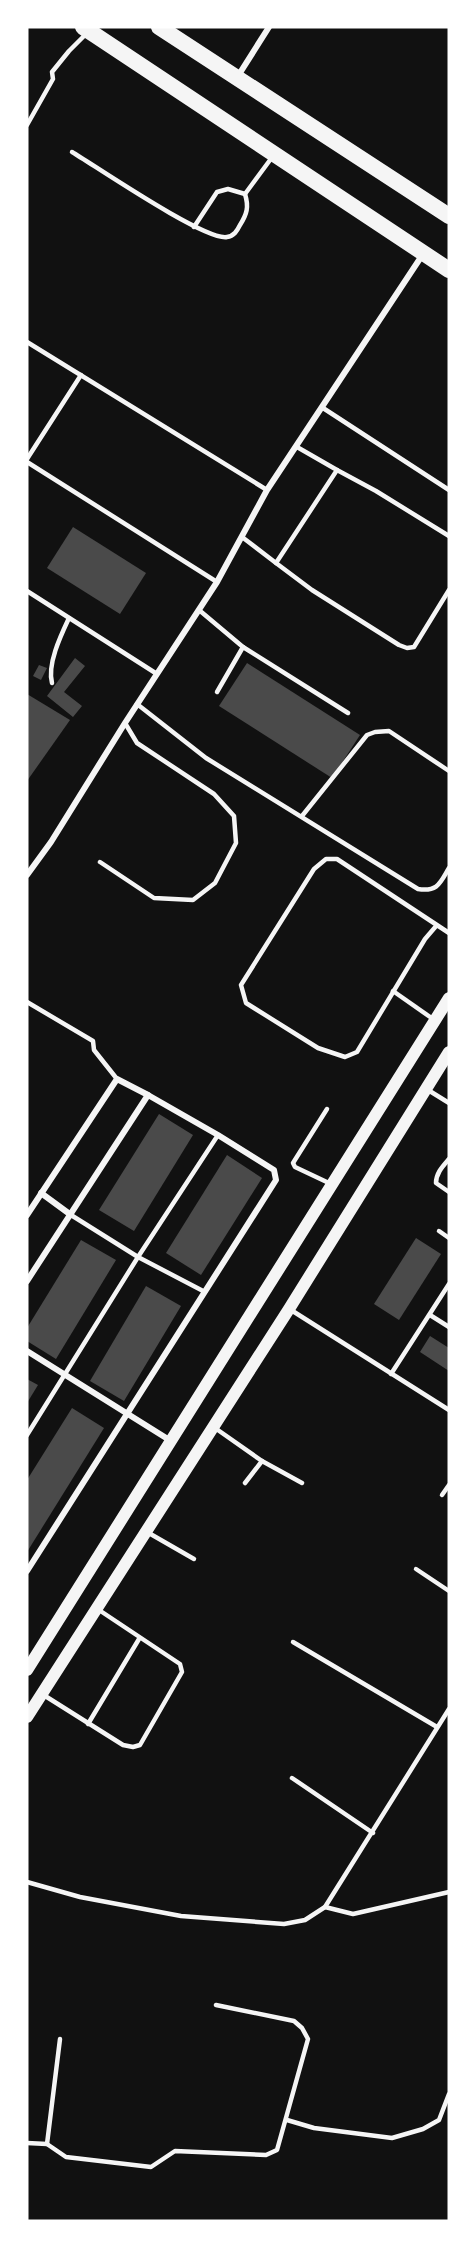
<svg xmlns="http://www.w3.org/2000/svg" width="476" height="2248" viewBox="0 0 476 2248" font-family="Merriweather,serif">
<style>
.building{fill:#4a4a4a}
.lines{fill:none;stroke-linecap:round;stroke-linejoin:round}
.service{stroke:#f5f5f5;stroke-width:4.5}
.minor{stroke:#f5f5f5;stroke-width:6}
.secondary{stroke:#f5f5f5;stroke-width:12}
.trunk{stroke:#f5f5f5;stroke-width:16}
</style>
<rect width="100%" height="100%" fill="#111"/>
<g class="building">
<path d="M73,527l73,46 -26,41 -73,-46z"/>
<path d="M75,658l10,8 -21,26 18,14 -9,11 -26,-21z"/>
<path d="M247,663l113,72 -28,43 -113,-72z"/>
<path d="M39,665l8,3 -6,12 -8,-4z"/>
<path d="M27,694l43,26 -43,61z"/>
<path d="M159,1114l34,21 -59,96 -35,-21z"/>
<path d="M227,1155l35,23 -61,97 -35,-22z"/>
<path d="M416,1238l25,16 -42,66 -25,-16z"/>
<path d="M81,1240l35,20 -60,99 -29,-18v-13z"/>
<path d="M146,1286l35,20 -57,95 -34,-20z"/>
<path d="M430,1336l19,12v23l-29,-19z"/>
<path d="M27,1379l11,6 -11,18z"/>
<path d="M72,1408l32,20 -77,124v-72z"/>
</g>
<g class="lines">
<g class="service">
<path d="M27,125l26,-46 -1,-7 17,-21 18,-18"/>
<path d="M72,152c25,15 133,89 155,85 7,-1 10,-6 13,-12 7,-11 9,-18 5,-31"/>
<path d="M194,227l23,-35 11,-3 17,5 28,-38"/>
<path d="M27,342l240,148"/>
<path d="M323,408l126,82"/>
<path d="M27,459l54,-84"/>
<path d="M27,462l190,120"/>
<path d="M337,470l39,21 73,45"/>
<path d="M242,537l34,26 61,-93 -40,-23"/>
<path d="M276,563l36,27 87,55 8,3 7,-1 35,-57"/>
<path d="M27,591l130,83"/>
<path d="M199,610l44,37 105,66"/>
<path d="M52,683c-5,-19 9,-48 17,-65"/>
<path d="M217,692l26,-45"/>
<path d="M137,704l69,54 212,131c20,3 22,-6 31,-21"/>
<path d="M302,816l65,-81 8,-3 14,-1 60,40"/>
<path d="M100,862l54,36 39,2 22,-17 21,-40 -2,-27 -20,-22 -77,-51 -12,-20"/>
<path d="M437,925l-12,14 -68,113 -12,5 -27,-9 -72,-45 -5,-18 73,-116 12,-10h11l112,74"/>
<path d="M393,991l40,28"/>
<path d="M27,1002l66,39 1,9 23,29"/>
<path d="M428,1090l21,13"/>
<path d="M327,1109l-34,54 2,4 36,17"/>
<path d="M449,1159c-6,7 -13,14 -13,24l13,9"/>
<path d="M71,1215l67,42 67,35"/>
<path d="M439,1231l10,7"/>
<path d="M291,1310l158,100"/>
<path d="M430,1315l19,12"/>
<path d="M391,1374l58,-90"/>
<path d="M215,1428l47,33 40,22"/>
<path d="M27,1435l111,-178 80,-122"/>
<path d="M245,1483l17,-22"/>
<path d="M442,1495l7,-10"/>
<path d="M147,1532l47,27"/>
<path d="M416,1569l33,22"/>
<path d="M293,1642l144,85"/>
<path d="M42,1694l81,51 10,2 7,-2 42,-73 -2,-8 -81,-54"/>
<path d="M88,1724l51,-85"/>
<path d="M292,1778l81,55"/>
<path d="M27,1882l53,15 101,19 103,8 21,-4 20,-13 124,-198"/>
<path d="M325,1907l28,7 96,-22"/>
<path d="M287,2120l27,8 78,10 31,-9 16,-9 10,-26"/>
<path d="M27,2143l20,1 19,13 85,10 24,-16 91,4 11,-5 31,-111 -6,-11 -8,-7 -78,-16"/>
<path d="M47,2144l13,-105"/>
</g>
<g class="minor">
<path d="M238,76l31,-49"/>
<path d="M27,875l24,-33 74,-119 92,-141 50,-92 156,-236"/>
<path d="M41,1193l30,22"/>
<path d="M27,1215l90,-136 31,16"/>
<path d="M27,1281l121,-186 70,40 56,35 2,10 -249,391"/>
<path d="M27,1351l144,90"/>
</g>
<g class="secondary">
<path d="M27,1670l422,-672"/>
<path d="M27,1717l262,-408 160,-257"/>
</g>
<g class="trunk">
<path d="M83,27l366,243"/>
<path d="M159,27l290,189"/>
</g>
</g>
<rect width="476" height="2248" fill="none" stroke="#ffffff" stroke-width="57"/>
</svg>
